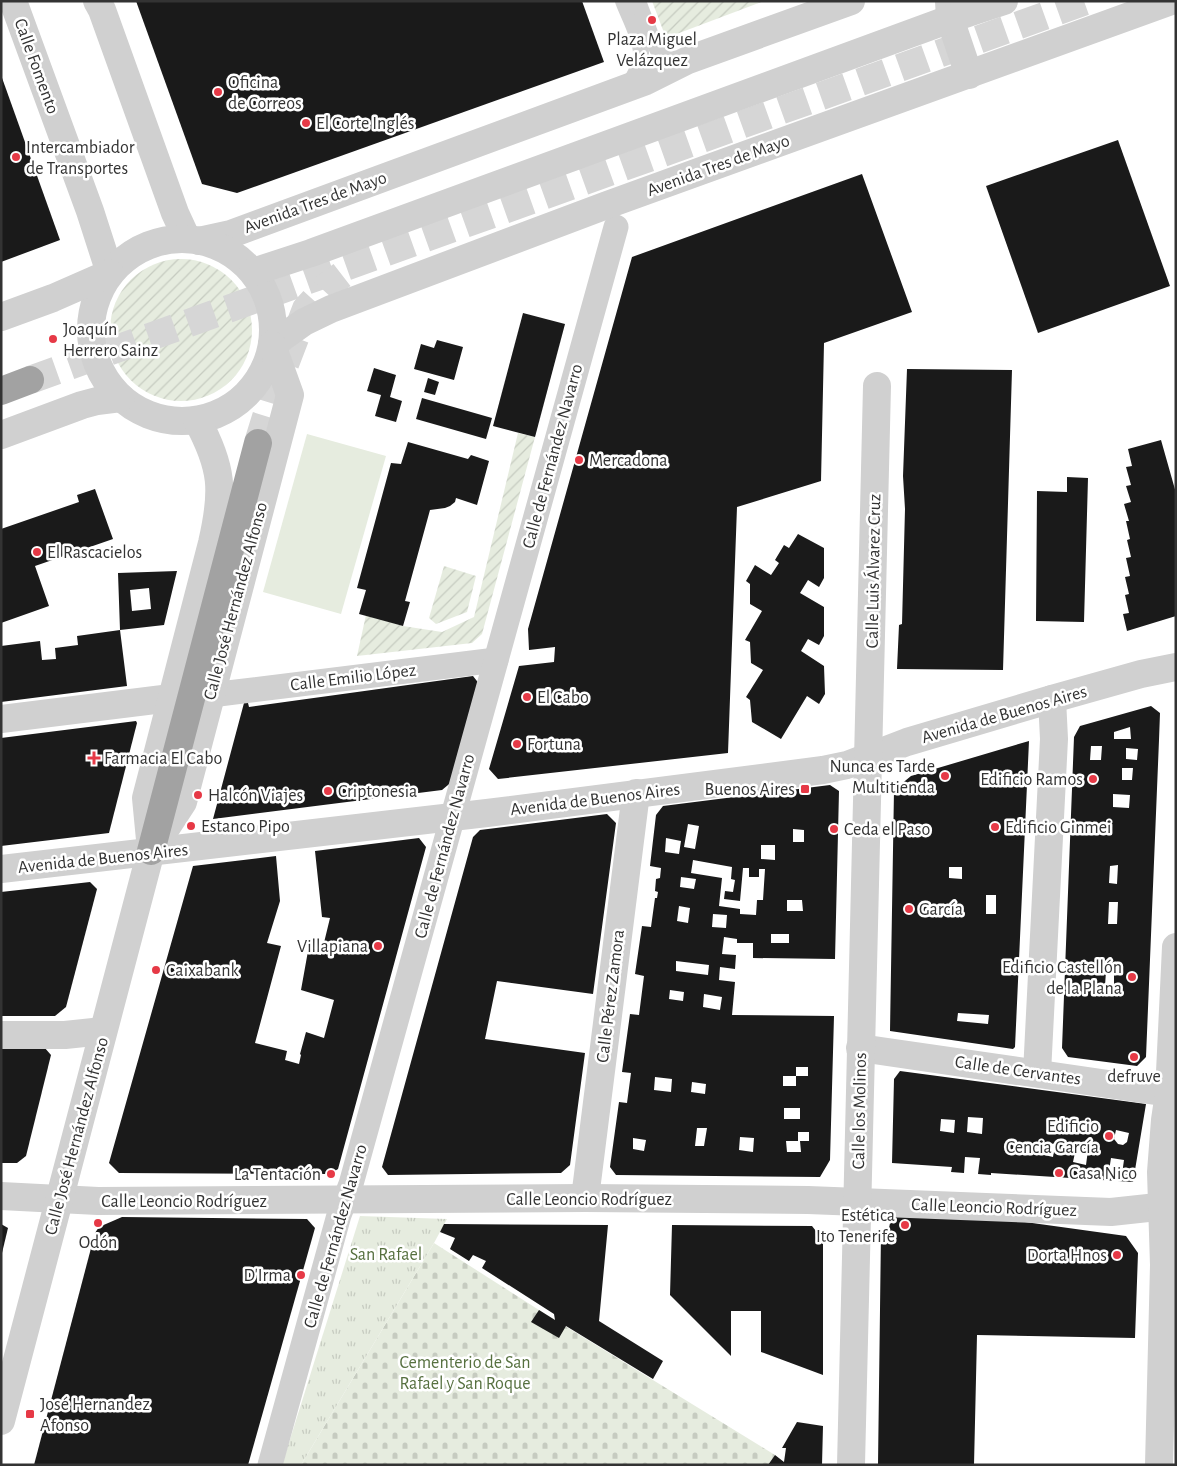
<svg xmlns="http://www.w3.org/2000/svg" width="1177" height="1466" viewBox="0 0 1177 1466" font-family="'Alegreya Sans',sans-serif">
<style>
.grass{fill:#e6ecdf}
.cemetery{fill:url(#cemetery-stones)}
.park{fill:url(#park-tufts)}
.garden{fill:url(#garden-furrows)}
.building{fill:#1a1a1a;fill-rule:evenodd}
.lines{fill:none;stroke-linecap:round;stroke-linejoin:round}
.trunk-tunnel{stroke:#d6d6d6;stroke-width:28;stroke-dasharray:28 14;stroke-linecap:butt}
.service{stroke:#d0d0d0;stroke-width:16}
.pedestrian{stroke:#d0d0d0;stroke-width:25}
.minor{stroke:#d0d0d0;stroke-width:28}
.tertiary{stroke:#d0d0d0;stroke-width:28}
.trunk{stroke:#a2a2a2;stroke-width:28}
.poi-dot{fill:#e63946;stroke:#fff;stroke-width:2}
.labels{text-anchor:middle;stroke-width:5;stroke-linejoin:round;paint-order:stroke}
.poi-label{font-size:18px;fill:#333;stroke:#fff;text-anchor:start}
.street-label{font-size:18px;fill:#333;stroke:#fff}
.park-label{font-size:18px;fill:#56703f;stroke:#fff}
</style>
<defs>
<pattern id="cemetery-stones" width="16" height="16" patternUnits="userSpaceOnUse" patternTransform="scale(1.25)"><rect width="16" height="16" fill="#e6ecdf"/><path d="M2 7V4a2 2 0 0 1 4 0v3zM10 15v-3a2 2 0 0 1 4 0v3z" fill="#c6cbc0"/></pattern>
<pattern id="park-tufts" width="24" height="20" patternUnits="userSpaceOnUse" patternTransform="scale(1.25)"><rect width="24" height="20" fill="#e6ecdf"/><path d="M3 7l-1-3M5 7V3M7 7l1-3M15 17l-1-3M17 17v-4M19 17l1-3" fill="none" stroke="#c6cbc0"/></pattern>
<pattern id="garden-furrows" width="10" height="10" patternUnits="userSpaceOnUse" patternTransform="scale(1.25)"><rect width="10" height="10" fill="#e6ecdf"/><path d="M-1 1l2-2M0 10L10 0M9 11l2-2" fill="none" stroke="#c6cbc0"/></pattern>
</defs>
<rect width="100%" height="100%" fill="#fff"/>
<path class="grass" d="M307,434l79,22 -45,158 -78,-22z"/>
<path class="cemetery" d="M434,1243l105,67 236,145 -7,10h-467z"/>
<path class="park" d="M360,1216l87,3 -13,24 -133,222h-19z"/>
<g class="garden">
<path d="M652,1h112l-98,37z"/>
<circle cx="181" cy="330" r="71"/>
<path d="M518,433l17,4 -53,197 -10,9 -115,13 9,-41 37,11 39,6 32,-15z"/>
<path d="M444,566l32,10 -9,36 -31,12 -7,-6z"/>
</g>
<g class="building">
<path d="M136,1h446l22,61 -367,131 -35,-9z"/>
<path d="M1,75l59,165 -59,22z"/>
<path d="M1118,140l52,146 -132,47 -52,-147z"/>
<path d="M862,174l50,138 -88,31 -3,138 -84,26 -9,246 -230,26 -9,-10 30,-103 35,-4 1,-15 -26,3 -1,-21 104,-372z"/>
<path d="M523,313l42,11 -30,113 -42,-11z"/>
<path d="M437,340l26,7 -9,33 -40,-11 7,-25 13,4z"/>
<path d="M374,368l22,7 -6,22 12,4 -6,21 -21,-6 6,-21 -14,-4z"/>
<path d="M907,369l105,1 -9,300 -106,-1 2,-44 3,-1 3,-115 -2,-33z"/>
<path d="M428,378l11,4 -4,13 -11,-3z"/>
<path d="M422,398l70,20 -6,21 -70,-20z"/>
<path d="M1161,440l15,53v123l-49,15 -4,-17 6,-1 -4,-18 4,-1 -4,-17 5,-1 -4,-18 5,-1 -4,-17 3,-1 -4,-18h3l-5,-17 7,-2 -5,-16 5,-1 -5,-18 6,-1 -4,-17z"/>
<path d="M408,442l60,17 3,-4 18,6 -12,44 -21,-7 -1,4 -5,4 -5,2 -15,2 -25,91 5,1 -7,24 -44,-12 7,-24 -9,-2 34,-125 10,1z"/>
<path d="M1067,477l21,1 -4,144 -48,-1 1,-130 30,1z"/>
<path d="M95,489l18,50 -78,27 14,40 -48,17v-94l78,-27 -2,-7z"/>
<path d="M798,534l26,14v30l-5,9 -11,-7 -8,13 24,14v29l-5,9 -11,-6 -7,12 23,15 1,28 -6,10 -12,-8 -26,43 -29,-17 -2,-22 -4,-3 17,-27 -12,-7 -1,-21 -5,-2 17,-29 -12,-7v-20l-4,-3 9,-16 16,10 8,-12 -4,-3 9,-15 5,3z"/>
<path d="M177,571l-13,54 -44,5 -2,-57zM149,588l2,21 -19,2 -2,-21z"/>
<path d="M120,630l7,56 -126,16v-56l39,-5 2,19 14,-1 -1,-11 23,-3 -1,-9z"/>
<path d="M473,676l7,9 -26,95 -12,10 -229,29 31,-116h4l1,4z"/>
<path d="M1151,706l9,7 -1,27 -13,317 -9,9 -69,-9 -6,-9 12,-311 6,-11zM1130,727l1,12h-17v-7zM1091,746h11l-1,14h-11zM1126,748l12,1 -1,11 -11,-1zM1122,768h11l-1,12h-10zM1113,794l17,1 -1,13 -16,-1zM1118,865l-1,19 -8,-1 1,-17zM1109,902h9l-1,22h-9zM1106,971l8,1v14h-9z"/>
<path d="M136,721l1,2 -28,110 -108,13v-108z"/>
<path d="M1029,741l-14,306 -2,2 -123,-18 4,-241 17,-14zM949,867h13v12l-13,-1zM986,895h10v19h-10zM958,1013l31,2 -1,9 -31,-3z"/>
<path d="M830,785l9,6 -4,168 -82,-1v-15h-16v-4l-13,-2 -2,17 14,1 -1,14 -15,-2 -1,13 16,2 -3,33 102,1 -4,144 -10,17 -204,-2 -6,-8 9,-65 8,1 4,-30 -9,-1 8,-58 9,1 5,-39 -9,-2 7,-48 9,1 4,-29h2l1,-6 -3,-1 1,-12 4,-1 1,-10 -11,-2 6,-51 7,-9zM688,824l11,2 -4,23 -11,-2zM793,829l11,1v12h-11zM666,838l15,3 -2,13 -14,-2zM761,845h14v15l-14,-1zM693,860l39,7 -1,12 4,1 -2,12 -8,-1 -1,8 16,2 3,-33h6v9h10v-8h6l-2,31h-6l-1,15 -16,-1v-5l-21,-3 3,-28 -31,-5zM681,877l15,2 -2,10 -14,-2zM787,900h15l1,11h-16zM679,906l11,2 -2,15 -11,-2zM713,914l14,1 -1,13 -14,-1zM771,934h18v9h-18zM676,961l33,4 -1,10 -32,-4zM670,990l14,2 -1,9 -14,-2zM704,994l18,3 -2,13 -17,-3zM796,1067h12v9h-12v10h-13v-10h13zM655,1077l17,2 -1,13 -17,-2zM692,1082l14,2 -1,10 -14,-2zM784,1108h16v11h-16zM697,1128h10l-3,18h-9zM798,1132h11v9h-9l1,11h-14l-1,-11h12zM740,1137l14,1 -1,14 -14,-2zM633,1138l13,2 -2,11 -11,-2z"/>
<path d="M607,814l9,9 -23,171 -96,-13 -12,58 100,14 -15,112 -9,8 -173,2 -6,-8 91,-330 7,-7z"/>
<path d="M419,838l7,9 -88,322 -8,5 -211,-1 -10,-10 84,-297 83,-10 4,45 -13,42 14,3 -26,97 32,8 -2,9 14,4 2,-9 -1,-1 6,-22 18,6 10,-38 -33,-10 7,-39 13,4 9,-37 -8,-1 -7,-66z"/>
<path d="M90,882l7,7 -31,118 -11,9h-54v-124z"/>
<path d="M44,1047l7,8 -25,101 -9,7h-16v-114z"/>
<path d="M900,1071l246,33 -13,78 -142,-9v2l-13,-1 2,-16 -15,-1 -1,16 -13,-1 1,-5 -60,-4 2,-84zM968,1117l15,1 -1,16 -15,-2zM941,1119l14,1 -1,13 -14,-2zM1080,1121l13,2 -2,10 -13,-2zM1116,1130l13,3 -2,9 -4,3 -5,-1 -4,-5zM1037,1142l18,2 -2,13 -17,-4zM1076,1148l12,2 -2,15 -13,-3zM1111,1158l13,2 -2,14 -13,-3z"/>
<path d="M894,1204l232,32 12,17 -3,85 -158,-3 -3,130h-96l3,-233 8,-4z"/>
<path d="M122,1217l185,2 8,9 -67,237h-214l61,-232 4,-6z"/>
<path d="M1,1224l7,4 -6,25h-1z"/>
<path d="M444,1224l164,1 -9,96 64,40 -10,18 -87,-53 -7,12 -28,-16 8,-12 16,10 -1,-6 -72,-46 4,-7 -13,-6 -4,6 -19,-12 5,-11 -15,-6z"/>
<path d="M672,1225l140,1 11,14v135l-62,-23v-41h-30v45l-61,-61z"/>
<path d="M797,1422l26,4 -1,39h-54l7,-10 9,7 2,-14h-4z"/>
</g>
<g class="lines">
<g class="trunk-tunnel">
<path d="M30,380l1056,-379"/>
<path d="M258,443l13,-42 35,-92 19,-21 17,-13"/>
</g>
<g class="service">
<path d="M623,1c5,14 19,39 18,54 0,11 -8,23 -14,33"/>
<path d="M638,1l14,37 5,11 10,9 19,2"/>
</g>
<g class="pedestrian">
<path d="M211,695l285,-35"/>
<path d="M270,1465l69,-250 12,-31 265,-957"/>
</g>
<g class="minor">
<path d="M13,1l77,210 20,62"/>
<path d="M97,1l5,9 73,203 12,26"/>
<path d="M949,1l1,18 19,56"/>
<path d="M199,241l32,-7 415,-153 42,-21 163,-59"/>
<path d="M1,719l170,-21"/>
<path d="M1,869l486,-56 336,-43 24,-5 60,-23 145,-43 89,-25 35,-7"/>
<path d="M1,1035h64l38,-4"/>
<path d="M860,1048l316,46"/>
<path d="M1037,1073l17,-334 -2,-40"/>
<path d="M1,1196l97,5 487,-3 223,2 303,12 65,-7"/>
<path d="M585,1198l51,-405"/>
<path d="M851,1465l26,-1079"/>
<path d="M1159,1465l5,-200 -3,-93 4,-52 4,-27 7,-146"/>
</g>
<g class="tertiary">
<circle cx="182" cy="330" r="91"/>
<path d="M253,272l58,-19 639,-234 54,-18"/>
<path d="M1,317l52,-19 57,-25"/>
<path d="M272,345l32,-23 27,-13 276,-104 564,-204"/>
<path d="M1,435l81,-30 15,-4 24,-3"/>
<path d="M151,850l-5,-52 66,-255c12,-52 11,-75 -15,-123"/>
<path d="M1,1421l150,-570 32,-49 107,-407 -18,-50"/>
</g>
<g class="trunk">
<path d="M1,391l29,-11"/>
<path d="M151,851l107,-408"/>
</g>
</g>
<g class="poi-dot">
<circle cx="652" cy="20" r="5"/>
<circle cx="218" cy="92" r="5"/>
<circle cx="306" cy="123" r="5"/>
<circle cx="16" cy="157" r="5"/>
<circle cx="53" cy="339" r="5"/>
<circle cx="579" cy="460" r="5"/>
<circle cx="37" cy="552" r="5"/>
<circle cx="527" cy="697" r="5"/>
<circle cx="517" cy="744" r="5"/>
<path d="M91.5 750.5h5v5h5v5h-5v5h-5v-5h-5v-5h5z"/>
<circle cx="945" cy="776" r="5"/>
<circle cx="1093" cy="779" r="5"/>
<rect x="800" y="784" width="10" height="10" rx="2.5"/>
<circle cx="328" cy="791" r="5"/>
<circle cx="198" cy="795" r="5"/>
<circle cx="191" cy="826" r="5"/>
<circle cx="995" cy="827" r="5"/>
<circle cx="834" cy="829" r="5"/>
<circle cx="909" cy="909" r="5"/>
<circle cx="378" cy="946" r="5"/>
<circle cx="156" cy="970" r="5"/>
<circle cx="1132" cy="977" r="5"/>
<circle cx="1134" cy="1057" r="5"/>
<circle cx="1109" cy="1136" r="5"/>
<circle cx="1059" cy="1173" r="5"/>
<circle cx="331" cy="1174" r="5"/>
<circle cx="98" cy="1223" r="5"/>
<circle cx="905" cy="1225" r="5"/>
<circle cx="1117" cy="1255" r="5"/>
<circle cx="301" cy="1275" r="5"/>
<rect x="25" y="1409" width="10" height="10" rx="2.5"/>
</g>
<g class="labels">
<g class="poi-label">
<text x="652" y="45" text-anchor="middle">Plaza Miguel<tspan x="652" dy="21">Velázquez</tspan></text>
<text x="228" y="88">Oficina<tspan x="228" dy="21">de Correos</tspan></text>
<text x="316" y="129">El Corte Inglés</text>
<text x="26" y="153">Intercambiador<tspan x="26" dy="21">de Transportes</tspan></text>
<text x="63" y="335">Joaquín<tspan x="63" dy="21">Herrero Sainz</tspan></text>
<text x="589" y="466">Mercadona</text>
<text x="47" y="558">El Rascacielos</text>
<text x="537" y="703">El Cabo</text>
<text x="527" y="750">Fortuna</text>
<text x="104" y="764">Farmacia El Cabo</text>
<text x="935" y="772" text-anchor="end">Nunca es Tarde<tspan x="935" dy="21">Multitienda</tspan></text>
<text x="1083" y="785" text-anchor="end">Edificio Ramos</text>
<text x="795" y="795" text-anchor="end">Buenos Aires</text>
<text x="338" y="797">Criptonesia</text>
<text x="208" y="801">Halcón Viajes</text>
<text x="201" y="832">Estanco Pipo</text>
<text x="1005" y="833">Edificio Ginmei</text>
<text x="844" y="835">Ceda el Paso</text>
<text x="919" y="915">García</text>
<text x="368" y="952" text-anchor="end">Villapiana</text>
<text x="1122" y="973" text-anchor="end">Edificio Castellón<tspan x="1122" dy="21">de la Plana</tspan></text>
<text x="166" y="976">Caixabank</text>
<text x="1134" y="1082" text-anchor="middle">defruve</text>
<text x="1099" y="1132" text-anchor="end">Edificio<tspan x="1099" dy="21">Cencia García</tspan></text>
<text x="1069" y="1179">Casa Nico</text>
<text x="321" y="1180" text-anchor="end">La Tentación</text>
<text x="895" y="1221" text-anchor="end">Estética<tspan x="895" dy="21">Ito Tenerife</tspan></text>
<text x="98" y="1248" text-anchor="middle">Odón</text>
<text x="1107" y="1261" text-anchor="end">Dorta Hnos</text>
<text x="291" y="1281" text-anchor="end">D'Irma</text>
<text x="40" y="1410">José Hernandez<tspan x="40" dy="21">Afonso</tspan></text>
</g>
<g class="street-label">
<text transform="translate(37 66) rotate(70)" y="6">Calle Fomento</text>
<text transform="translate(718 165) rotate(-20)" y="6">Avenida Tres de Mayo</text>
<text transform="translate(315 202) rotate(-20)" y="6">Avenida Tres de Mayo</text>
<text transform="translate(552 456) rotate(-75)" y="6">Calle de Fernández Navarro</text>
<text transform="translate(873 571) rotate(-89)" y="6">Calle Luis Álvarez Cruz</text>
<text transform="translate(235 601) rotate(-75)" y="6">Calle José Hernández Alfonso</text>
<text transform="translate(353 677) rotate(-7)" y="6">Calle Emilio López</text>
<text transform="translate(1004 714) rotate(-16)" y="6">Avenida de Buenos Aires</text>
<text transform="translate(595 799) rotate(-7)" y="6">Avenida de Buenos Aires</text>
<text transform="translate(444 846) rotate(-75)" y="6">Calle de Fernández Navarro</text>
<text transform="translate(103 858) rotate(-6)" y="6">Avenida de Buenos Aires</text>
<text transform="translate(610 996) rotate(-83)" y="6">Calle Pérez Zamora</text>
<text transform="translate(1018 1070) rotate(8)" y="6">Calle de Cervantes</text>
<text transform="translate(859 1111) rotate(-89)" y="6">Calle los Molinos</text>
<text transform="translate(76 1136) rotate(-75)" y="6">Calle José Hernández Alfonso</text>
<text x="589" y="1205">Calle Leoncio Rodríguez</text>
<text x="184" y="1207">Calle Leoncio Rodríguez</text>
<text transform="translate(994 1207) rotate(2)" y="6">Calle Leoncio Rodríguez</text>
<text transform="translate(335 1236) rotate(-74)" y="6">Calle de Fernández Navarro</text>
</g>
<g class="park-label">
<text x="386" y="1260">San Rafael</text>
<text x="465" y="1368">Cementerio de San<tspan x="465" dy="21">Rafael y San Roque</tspan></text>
</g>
</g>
<rect width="1177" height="1466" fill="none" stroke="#333333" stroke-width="5"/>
</svg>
